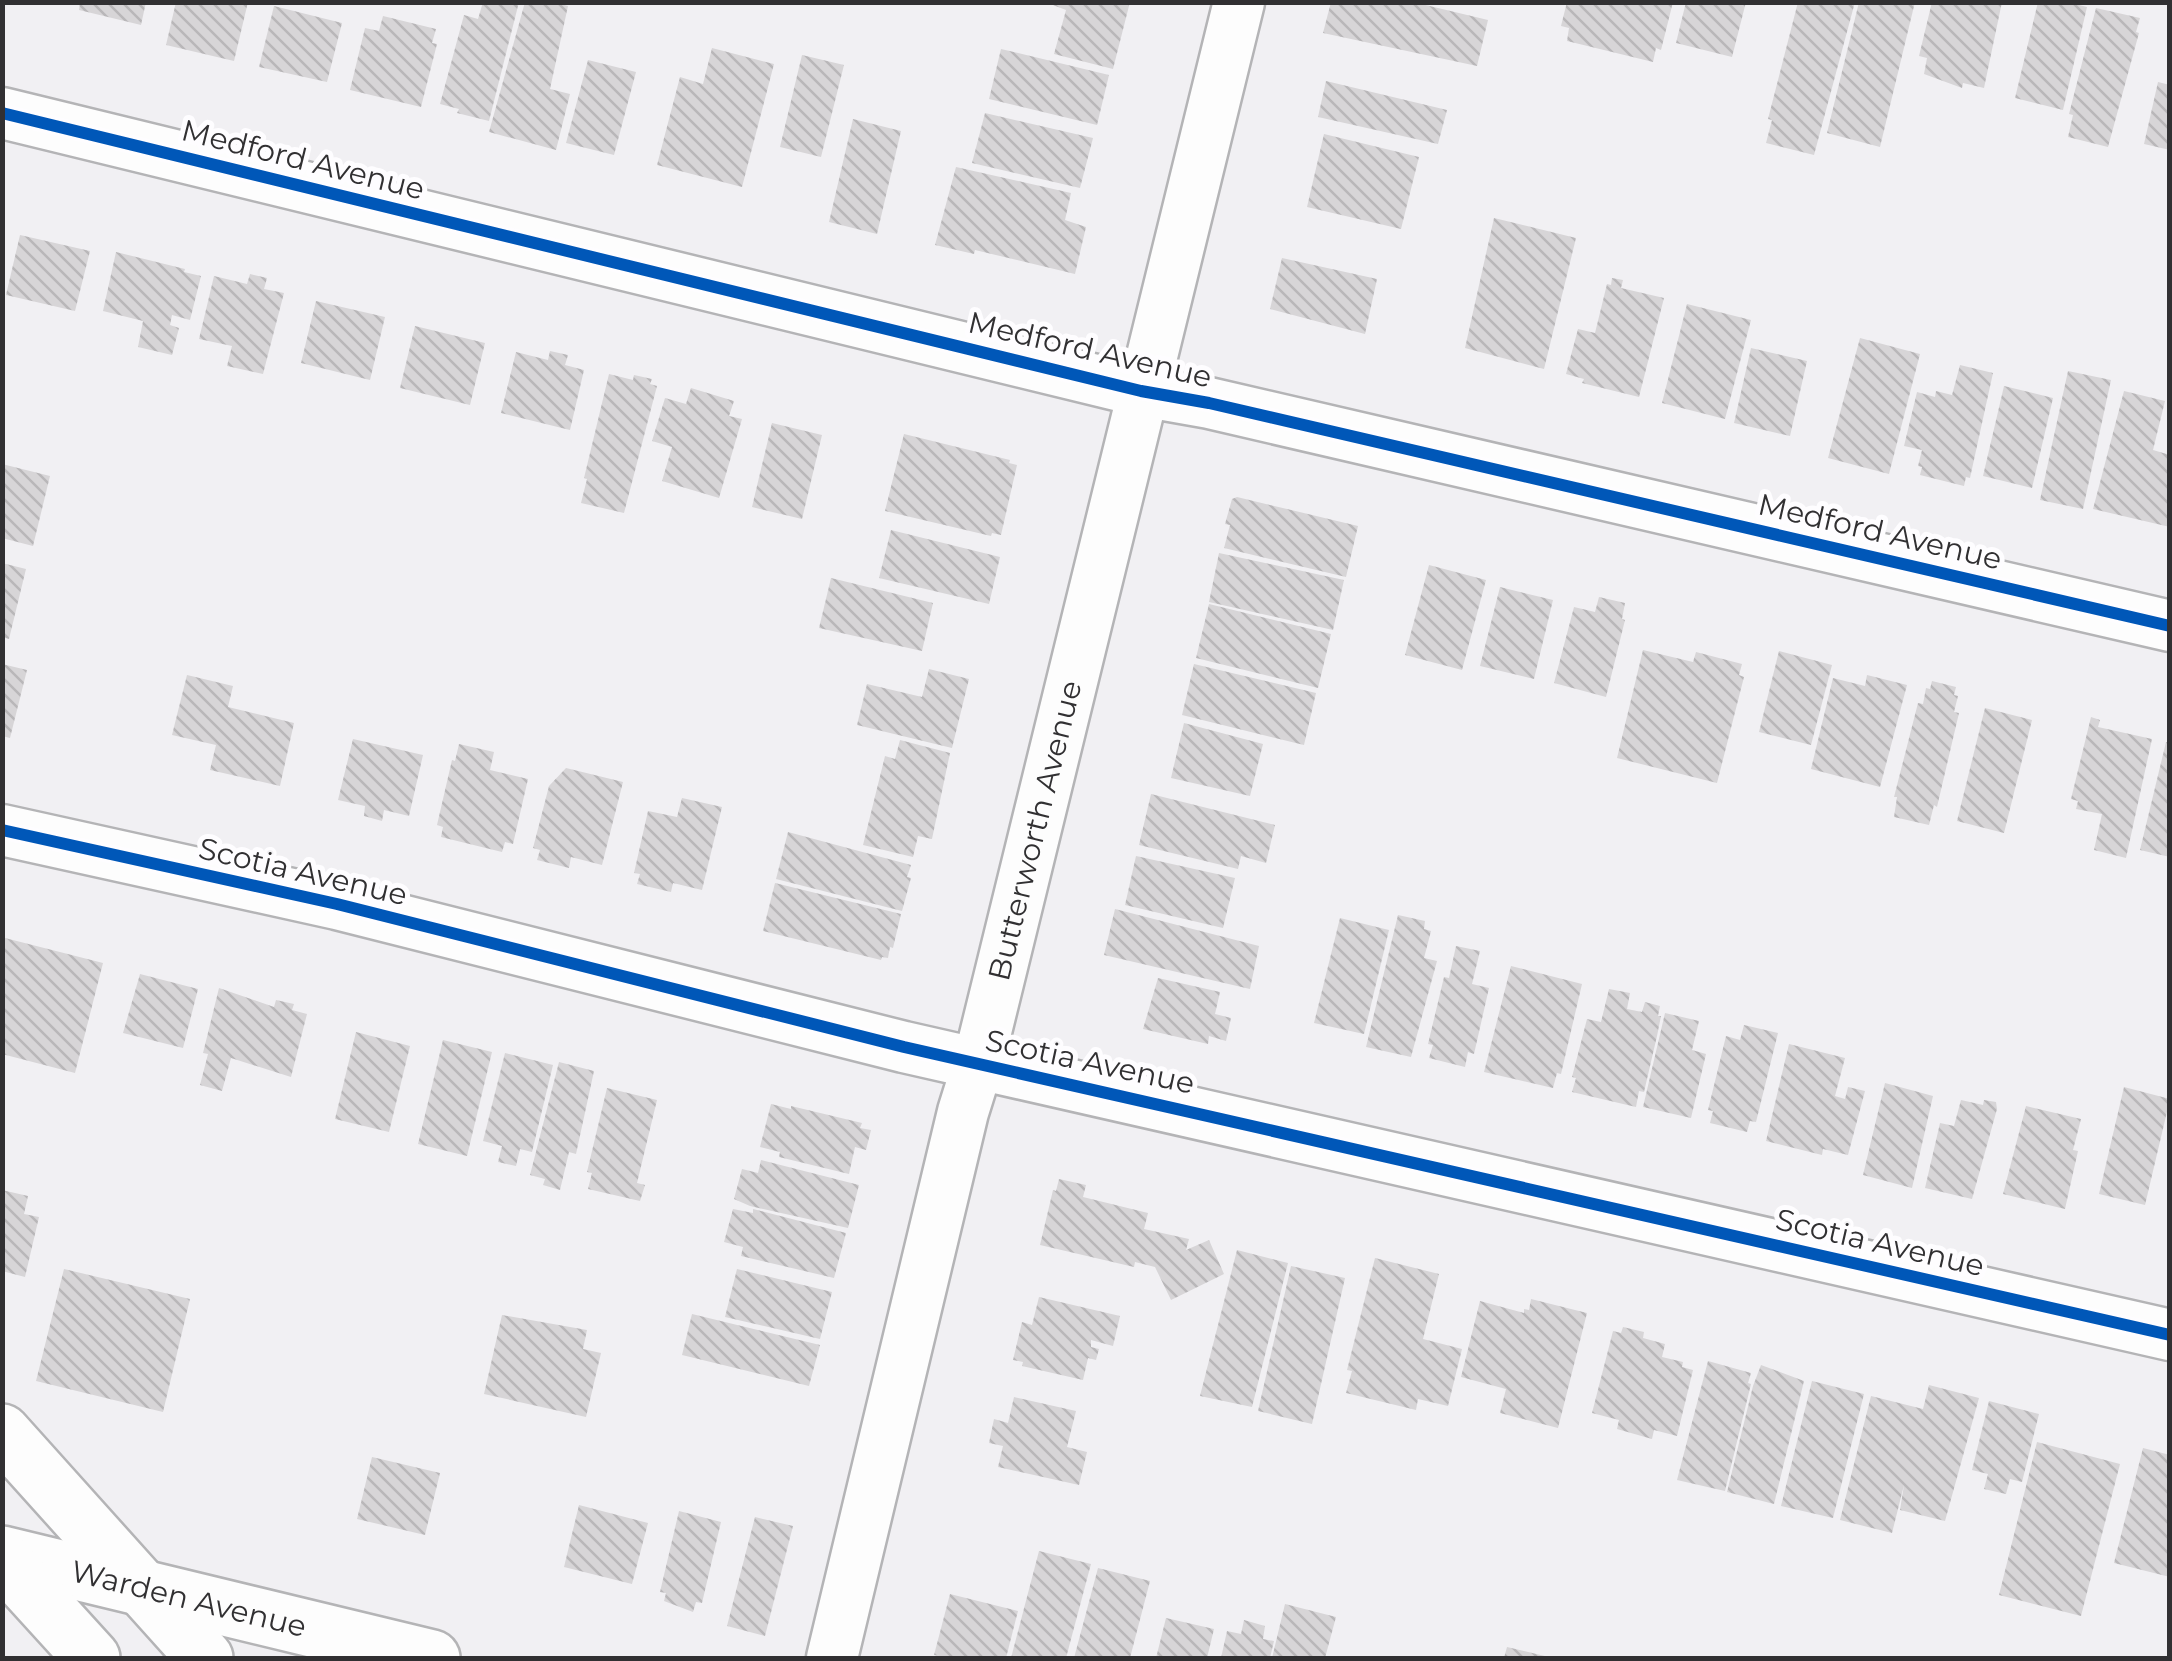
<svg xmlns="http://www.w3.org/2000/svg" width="2172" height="1661" viewBox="0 0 2172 1661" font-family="Montserrat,sans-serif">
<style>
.building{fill:url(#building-back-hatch)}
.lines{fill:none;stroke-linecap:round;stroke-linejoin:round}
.minor-casing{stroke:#b4b4b6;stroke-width:55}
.secondary-casing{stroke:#b4b4b6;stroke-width:60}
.minor{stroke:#fdfdfd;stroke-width:50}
.secondary{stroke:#fdfdfd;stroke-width:55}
.cycleway-casing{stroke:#fefdff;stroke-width:19}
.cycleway{stroke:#0057b8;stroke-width:12}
.labels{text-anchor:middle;stroke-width:10;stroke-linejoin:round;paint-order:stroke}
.street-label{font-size:30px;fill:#313032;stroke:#fefdff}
</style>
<defs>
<pattern id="building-back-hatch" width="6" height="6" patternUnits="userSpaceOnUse" patternTransform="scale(2.5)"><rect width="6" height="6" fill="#d7d5d7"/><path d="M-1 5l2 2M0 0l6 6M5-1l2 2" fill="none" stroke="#b9b7b9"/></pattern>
</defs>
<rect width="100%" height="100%" fill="#f1f0f3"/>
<g class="building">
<path d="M80,2h66l-5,23 -62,-15z"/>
<path d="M176,2h72l-14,59 -68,-16z"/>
<path d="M483,2h36l-30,119 -32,-8 2,-4 -19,-5 24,-89 14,4z"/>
<path d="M525,2h29l14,4 -18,83 20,5 -14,56 -67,-18z"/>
<path d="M1130,2l-17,67 -59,-15 12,-44 -21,-8z"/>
<path d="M1331,2h82l75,18 -11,46 -154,-33z"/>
<path d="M1567,2h106l-12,48 -5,-2 -3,14 -86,-21 2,-13 -8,-2z"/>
<path d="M1686,2h60l-14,55 -56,-14z"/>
<path d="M1798,2h57l-41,153 -48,-12 6,-23 -4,-1z"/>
<path d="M1859,2h56l-35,145 -53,-14z"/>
<path d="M1932,2h70l-18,86 -21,-5 -1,5 -38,-14 3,-16 -8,-2z"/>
<path d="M2038,2h29l20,5 -24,103 -48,-12z"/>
<path d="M274,6l68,17 -15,59 -68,-15z"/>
<path d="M2096,8l44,10 -4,14 3,1 -31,114 -40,-10 5,-22 -4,-1z"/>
<path d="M383,16l53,13 -4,14 5,1 -16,63 -71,-17 15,-62 14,3z"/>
<path d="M712,48l62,16 -32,123 -85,-22 23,-88 23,7z"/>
<path d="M1001,49l108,26 -12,50 -108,-26z"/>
<path d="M802,55l42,10 -23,92 -41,-10z"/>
<path d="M588,60l48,12 -22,83 -48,-12z"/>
<path d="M1326,81l121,29 -9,34 -120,-27z"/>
<path d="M2158,82l12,3v65l-26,-6z"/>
<path d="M985,113l108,25 -13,50 -108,-25z"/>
<path d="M853,119l48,12 -24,103 -48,-12z"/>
<path d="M1324,134l95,23 -18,72 -94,-22z"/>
<path d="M956,167l115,26 -6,27 21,7 -11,47 -100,-24 -1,4 -39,-9z"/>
<path d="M1494,218l82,20 -32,131 -79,-21z"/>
<path d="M20,235l70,16 -15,60 -69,-16z"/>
<path d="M116,252l69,17 -1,3 17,4 -11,44 -18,-5 -2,10 9,3 -7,27 -34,-8 5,-26 -40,-10z"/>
<path d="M1282,258l95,21 -12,55 -95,-25z"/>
<path d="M250,274l17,4 -3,11 20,4 -21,81 -36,-8 5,-20 -33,-7 15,-63 33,8z"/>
<path d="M1612,278l11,2 -2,8 43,10 -25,99 -57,-14 2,-4 -18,-5 12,-45 17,4 12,-49 4,1z"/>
<path d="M316,301l69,16 -15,63 -69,-17z"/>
<path d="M1687,304l64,16 -26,99 -63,-16z"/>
<path d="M415,326l70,17 -15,62 -70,-17z"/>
<path d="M1860,338l60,16 -31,120 -61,-16z"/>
<path d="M1751,348l56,13 -17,75 -56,-13z"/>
<path d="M550,351l18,4 -3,10 19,5 -14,60 -69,-17 15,-61 32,8z"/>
<path d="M1960,365l33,8 -23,105 -4,-1 -2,9 -44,-11 2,-8 -4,-1 4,-16 -18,-4 13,-54 18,5 1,-6 16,4z"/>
<path d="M2068,371l43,9 -28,129 -43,-9z"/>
<path d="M609,374l24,6 1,-5 18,4 -2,5 7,2 -33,127 -43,-10 6,-24 -3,-1z"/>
<path d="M2004,386l49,12 -21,90 -49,-12z"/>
<path d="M691,388l43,13 -5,15 13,3 -23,79 -57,-17 10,-34 -20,-6 13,-43 21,6z"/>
<path d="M2124,391l41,10 -12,49 17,5v72l-77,-18z"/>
<path d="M772,423l50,12 -20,84 -50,-12z"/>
<path d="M904,434l106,26 -1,3 8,2 -16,70 -9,-2 -1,3 -106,-25z"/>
<path d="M2,464l48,12 -17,70 -31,-8z"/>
<path d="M1237,497l121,29 -12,51 -122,-29 6,-23 -5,-1 7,-25z"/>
<path d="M891,530l109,27 -11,47 -110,-26z"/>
<path d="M1219,553l125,27 -11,50 -124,-28z"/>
<path d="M2,563l24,6 -17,70 -7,-2z"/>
<path d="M1429,565l57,15 -24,90 -57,-15z"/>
<path d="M831,578l102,25 -11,48 -103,-23z"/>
<path d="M1500,587l53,13 -19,79 -54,-13z"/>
<path d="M1599,597l26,6 -3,16 3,1 -19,77 -52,-14 20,-76 21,5z"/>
<path d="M1209,604l122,30 -13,54 -122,-30z"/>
<path d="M1643,650l50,12 3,-10 46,12 -3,11 5,2 -27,106 -100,-25z"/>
<path d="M1779,651l53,14 -21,80 -52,-13z"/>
<path d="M2,664l25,6 -17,68 -8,-2z"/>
<path d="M1194,664l122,29 -12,52 -122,-30z"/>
<path d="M929,669l40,10 -17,69 -95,-23 10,-41 55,13z"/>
<path d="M187,675l46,11 -5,21 66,16 -14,63 -70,-16 6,-25 -44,-10z"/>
<path d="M1867,675l40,10 -27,102 -69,-18 22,-91 32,8z"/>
<path d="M1932,681l24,6 -2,8 4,1 -4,16 5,1 -22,94 -3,-2 -5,20 -35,-8 3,-20h-3l24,-94 5,1 3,-16 4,1z"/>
<path d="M1985,708l47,12 -28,113 -47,-12z"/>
<path d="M2091,717l9,3 -2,7 54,12 -26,119 -32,-8 8,-36 -26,-5 2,-8 -7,-2z"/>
<path d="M1184,723l79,21 -13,52 -79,-18z"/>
<path d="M353,739l70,16 -14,61 -25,-6 -2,11 -18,-5 1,-10 -27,-6z"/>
<path d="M900,740l50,13 -18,86 -14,-3 -5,21 -50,-12 22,-89 10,3z"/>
<path d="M2166,742l4,1v114l-30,-7z"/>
<path d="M459,744l35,8 -4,18 38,9 -15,65 -8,-2 -3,10 -61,-15 2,-10 -6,-2 15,-65 3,1z"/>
<path d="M566,768l57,14 -21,83 -31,-8 -2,11 -32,-8 3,-10 -7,-2 16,-62z"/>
<path d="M1151,794l124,31 -9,38 -25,-7 -3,13 -99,-24z"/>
<path d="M682,798l40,9 -20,83 -29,-7 -2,9 -34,-8 3,-10 -6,-1 14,-62 29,6z"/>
<path d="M788,832l123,33 -4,12 4,1 -9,33 -126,-32z"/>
<path d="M1136,856l99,22 -12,50 -98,-23z"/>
<path d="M775,883l126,31 -8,34 -3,-1 -2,11 -6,-1 -1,3 -118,-29z"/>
<path d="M1115,909l144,37 -9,43 -146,-34z"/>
<path d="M1398,915l27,6 -1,8 7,2 -7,27 13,3 -26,96 -45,-10z"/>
<path d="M1340,918l49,12 -25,104 -50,-11z"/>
<path d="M5,938l98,25 -28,110 -73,-19z"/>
<path d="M1456,946l24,5 -8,33 17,4 -15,66 -6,-2 -3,15 -36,-9 4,-13 -5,-1 16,-67 5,1z"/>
<path d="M1511,966l71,18 -21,90 -4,-1 -4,15 -69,-16z"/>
<path d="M140,974l58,15 -15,59 -60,-15z"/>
<path d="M1158,978l62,14 -5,22 16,4 -5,23 -17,-5 -1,8 -65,-15z"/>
<path d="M219,988l55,19 2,-7 18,4 -2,6 15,4 -16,63 -60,-19 -9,33 -22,-6 8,-31 -5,-1z"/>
<path d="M1609,989l21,4 -3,16 15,3 3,-10 15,4 -2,10h3l-4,20 -13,56 -5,-1 -3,16 -64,-15 4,-14 -4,-1 15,-58 14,3z"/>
<path d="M1665,1013l34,8 -7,29 14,4 -15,64 -48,-11z"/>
<path d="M1744,1025l34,8 -22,89 -6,-1 -3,11 -37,-9 3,-12 -5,-1 18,-74 14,4z"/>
<path d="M356,1032l54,14 -21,86 -54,-13z"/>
<path d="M443,1040l49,12 -25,104 -49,-12z"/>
<path d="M1789,1044l56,14 -10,38 10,3 3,-12 17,4 -17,64 -25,-6 -1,6 -56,-14z"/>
<path d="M505,1053l48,12 -21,87 -12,-3 -4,17 -18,-4 4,-16 -19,-5z"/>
<path d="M559,1062l35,9 -18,83 -7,-2 -9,38 -17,-5 2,-6 -15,-4z"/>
<path d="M1885,1083l48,13 -21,92 -49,-13z"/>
<path d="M2124,1087l46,12 -25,106 -46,-11z"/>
<path d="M607,1088l50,12 -20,83 8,2 -5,16 -52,-12 4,-16 -5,-1z"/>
<path d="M1961,1100l22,5 1,-5 12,2 1,7 -25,90 -47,-11 15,-65 14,3z"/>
<path d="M771,1104l20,5v-3l71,17 -2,5 11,2 -5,20 -11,-3 -6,27 -70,-17 1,-5 -20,-5z"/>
<path d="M2026,1106l55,13 -8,31 5,1 -13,58 -62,-15z"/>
<path d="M761,1160l98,25 -11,43 -98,-22 -16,-7 8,-30 16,4z"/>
<path d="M1059,1179l27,6 -3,12 65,16 -4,16 45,10 -3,11 23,-10 15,34 -53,26 -16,-33 -20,-5 -1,5 -94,-22 13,-55 3,1z"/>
<path d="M2,1190l26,6 -4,18 15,3 -14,60 -23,-6z"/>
<path d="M733,1209l20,4v-4l93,24 -12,45 -93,-22 2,-9 -19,-5z"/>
<path d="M1237,1250l51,13 -36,144 -52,-11z"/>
<path d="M1375,1258l64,16 -16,65 39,10 -14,57 -30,-7 -2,11 -70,-17 6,-22 -5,-1z"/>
<path d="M1291,1266l54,12 -33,146 -54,-13z"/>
<path d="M64,1269l126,30 -27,113 -127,-31z"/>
<path d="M737,1269l95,23 -12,47 -95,-22z"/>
<path d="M1039,1297l81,19 -7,30 -22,-6v7l8,2 -3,11 -8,-2 -5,22 -61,-14 1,-4 -10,-2 9,-38 10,3z"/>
<path d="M1531,1299l56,14 -29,115 -58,-15 6,-24 -45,-12 19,-76 44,12v-4l5,1z"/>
<path d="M692,1314l128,31 -11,41 -127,-31z"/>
<path d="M502,1315l85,15 -4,19 18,4 -15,64 -102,-23z"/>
<path d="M1623,1327l21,5 -1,6 22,6 -3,13 21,5 -1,5 11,3 -16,66 -23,-6 -2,9 -35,-10 2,-9 -27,-7 21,-82 8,2z"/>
<path d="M1708,1361l43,12 -3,10 3,1 -26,107 -48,-11z"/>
<path d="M1761,1365l43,16 -30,123 -47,-12 26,-106z"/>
<path d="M1812,1381l52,13 -31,124 -52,-12z"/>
<path d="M1929,1385l50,13 -34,123 -45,-11 4,-25 -12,48 -52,-13 31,-124 52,13z"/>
<path d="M1014,1397l62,14 -9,36 20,5 -8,33 -81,-18 5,-21 -14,-3 5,-24 14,4z"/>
<path d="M1989,1401l50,13 -17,68 -12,-3 -4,15 -22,-5 4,-15 -16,-4z"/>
<path d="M2037,1442l83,22 -39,152 -82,-21z"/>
<path d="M2143,1448l27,7v122l-56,-14z"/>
<path d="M372,1457l68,16 -15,62 -68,-16z"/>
<path d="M579,1505l69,18 -16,61 -68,-17z"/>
<path d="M679,1511l42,11 -19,81 -6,-1 -3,10 -29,-11 2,-8 -6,-1z"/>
<path d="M755,1517l38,9 -28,110 -38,-10z"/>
<path d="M1039,1551l52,13 -25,94h-55z"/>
<path d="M1098,1568l52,13 -20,77h-56z"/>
<path d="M950,1594l68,17 -12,47h-57l-15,-3z"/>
<path d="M1285,1604l51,13 -11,41h-53z"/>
<path d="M1166,1618l48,11 -7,29h-51z"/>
<path d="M1244,1620l21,6 -2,13 11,2 -4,17h-49l6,-27 14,3z"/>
<path d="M1507,1647l42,10v1h-45z"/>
</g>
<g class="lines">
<g class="minor-casing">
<g id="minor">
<path d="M2,113l1139,278 68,12 961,223"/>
<path d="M2,830l335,74 567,143 1266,288"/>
<path id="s1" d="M832,1658l131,-546 15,-48 261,-1062"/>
</g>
</g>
<g class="secondary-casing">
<g id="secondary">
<path d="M2,1432l203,226"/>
<path id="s2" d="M2,1554l430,104"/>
<path d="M2,1559l90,99"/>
</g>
</g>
<use href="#minor" class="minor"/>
<use href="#secondary" class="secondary"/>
<g class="cycleway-casing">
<g id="cycleway">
<path d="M2,113l1139,278 68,12 961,223"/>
<path d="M2,830l335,74 567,143 1266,288"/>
</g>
</g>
<use href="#cycleway" class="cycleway"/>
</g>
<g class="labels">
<g class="street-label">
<text transform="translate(303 160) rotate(14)" y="10">Medford Avenue</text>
<text transform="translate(1090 350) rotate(13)" y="10">Medford Avenue</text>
<text transform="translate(1880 532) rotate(13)" y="10">Medford Avenue</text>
<text dy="10" stroke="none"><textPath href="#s1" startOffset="852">Butterworth Avenue</textPath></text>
<text transform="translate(303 872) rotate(13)" y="10">Scotia Avenue</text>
<text transform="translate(1090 1062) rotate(12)" y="10">Scotia Avenue</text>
<text transform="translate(1880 1243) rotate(13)" y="10">Scotia Avenue</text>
<text dy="10" stroke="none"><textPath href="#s2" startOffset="192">Warden Avenue</textPath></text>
</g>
</g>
<rect width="2172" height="1661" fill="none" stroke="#313032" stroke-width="10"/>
</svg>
